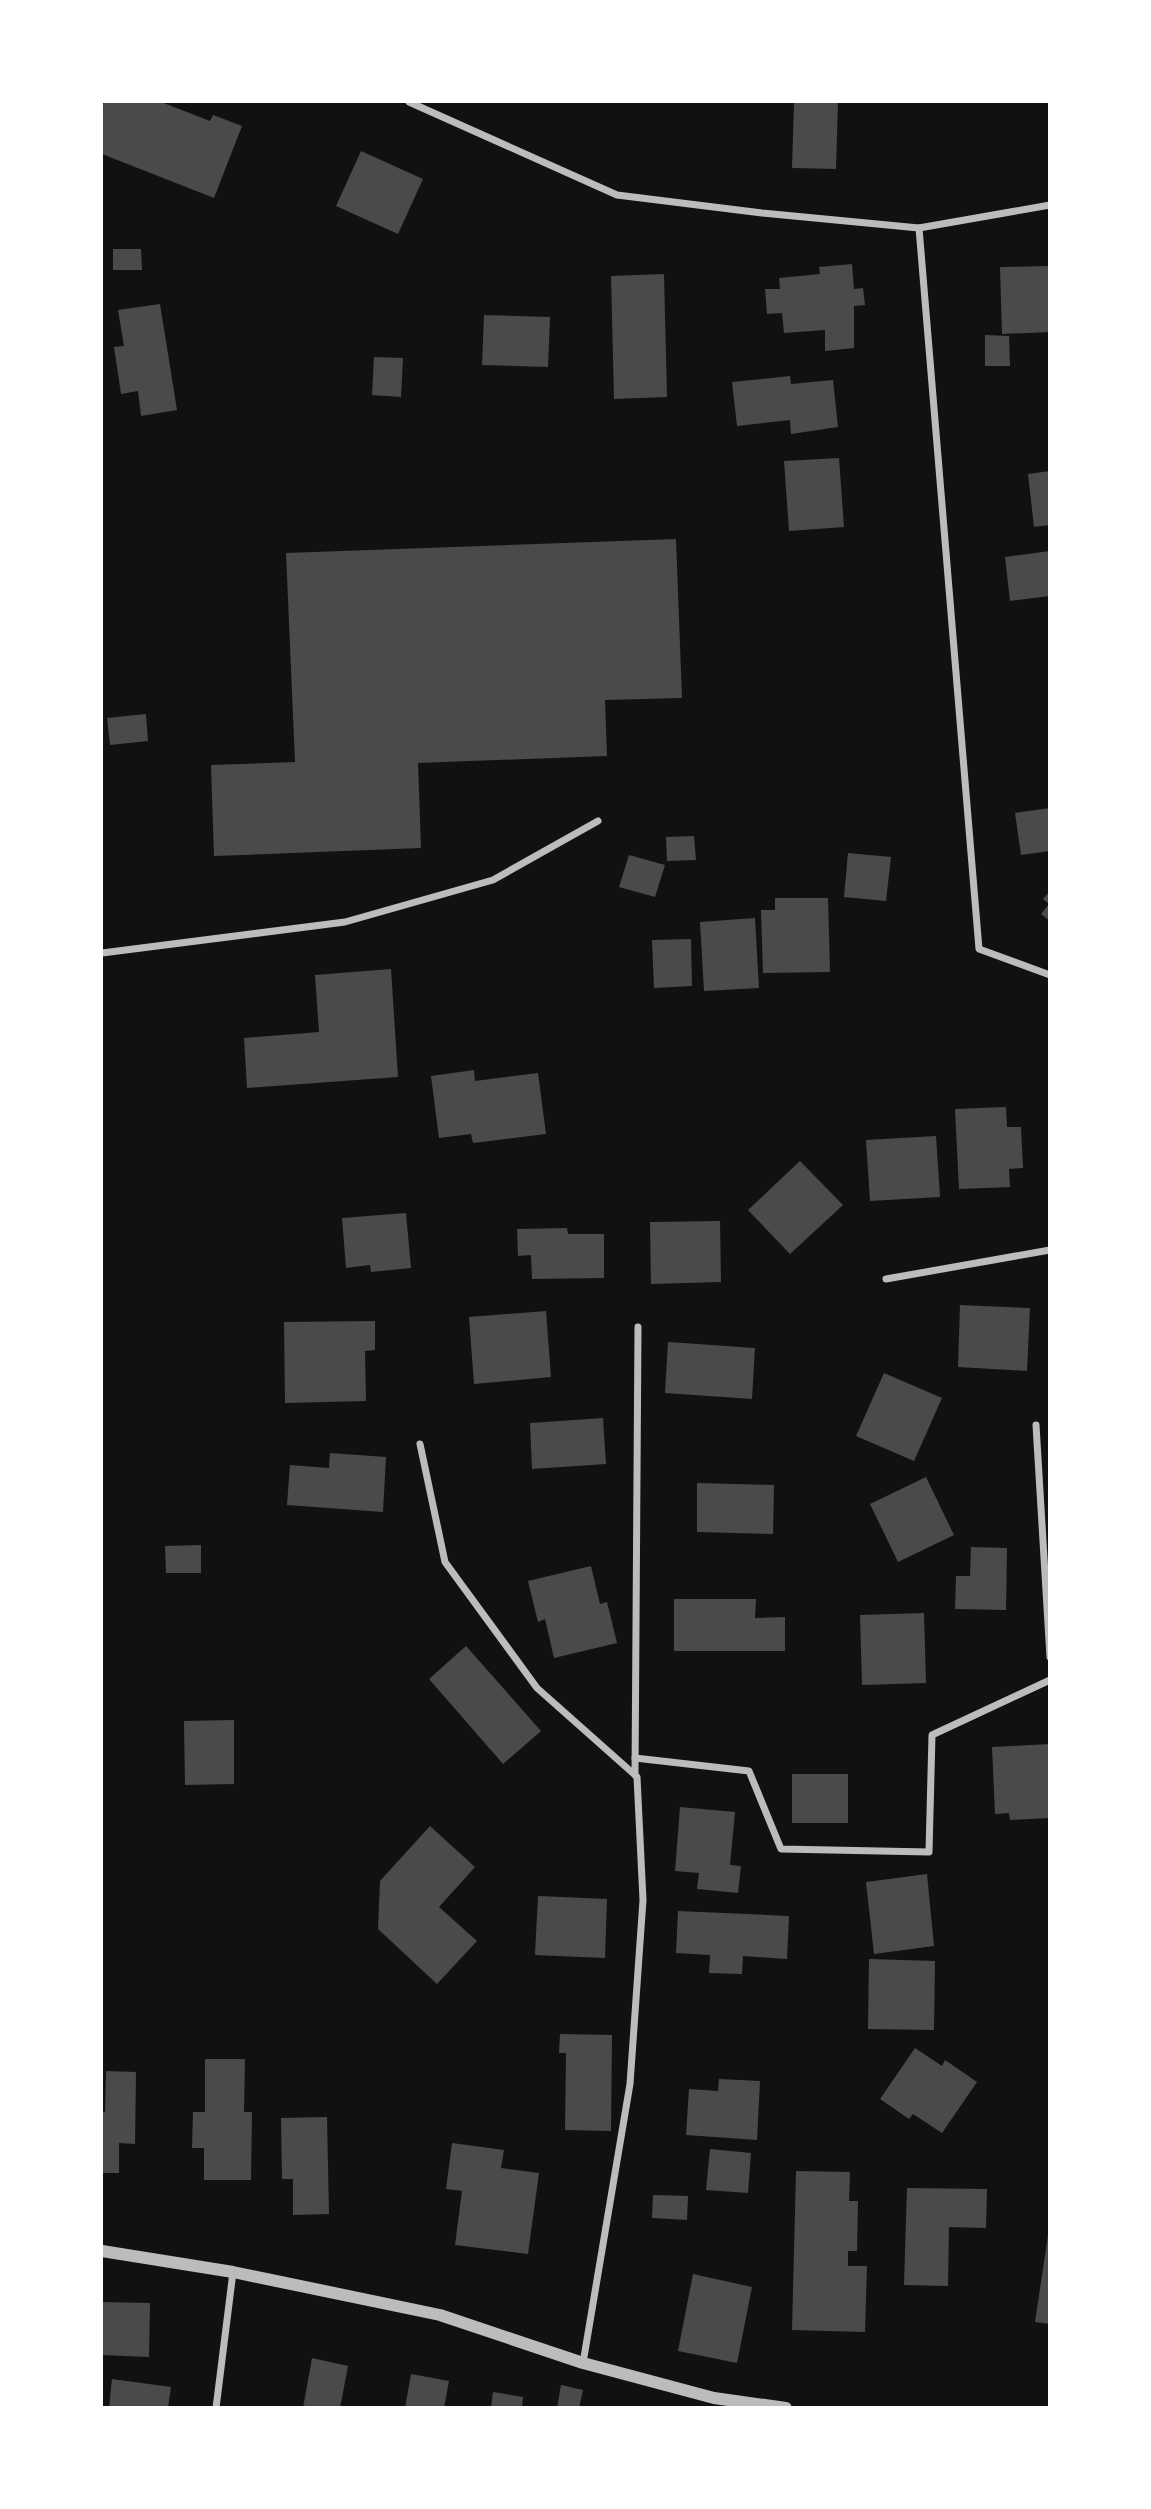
<svg xmlns="http://www.w3.org/2000/svg" width="1151" height="2509" viewBox="0 0 1151 2509" font-family="Helvetica,sans-serif">
<style>
.building{fill:#4a4a4a}
.lines{fill:none;stroke-linecap:round;stroke-linejoin:round}
.minor{stroke:#bcbcbc;stroke-width:7}
.tertiary{stroke:#bcbcbc;stroke-width:12}
</style>
<rect width="100%" height="100%" fill="#111"/>
<g class="building">
<path d="M104,102h57l49,19 3,-6 29,11 -28,72 -112,-44v-45z"/>
<path d="M794,102h44l-2,67 -44,-1z"/>
<path d="M361,151l62,28 -25,55 -62,-28z"/>
<path d="M113,249h28l1,21h-29z"/>
<path d="M852,264l2,25 9,-1 2,17 -11,1v42l-29,3v-21l-41,3 -2,-20 -15,1 -2,-25h15l-1,-11 41,-4 -1,-7z"/>
<path d="M1050,266v66l-48,2 -2,-67z"/>
<path d="M664,274l3,123 -53,2 -3,-123z"/>
<path d="M160,304l17,106 -36,6 -3,-25 -17,3 -7,-47 10,-1 -6,-36z"/>
<path d="M484,315l66,2 -2,50 -66,-2z"/>
<path d="M985,335l24,1 1,30h-25z"/>
<path d="M374,357l29,1 -2,39 -29,-2z"/>
<path d="M790,376l1,8 42,-4 5,47 -47,7 -1,-14 -53,6 -5,-44z"/>
<path d="M839,458l5,69 -55,4 -5,-70z"/>
<path d="M1050,471v54l-16,2 -6,-53z"/>
<path d="M676,539l6,159 -77,2 2,56 -189,7 3,85 -207,8 -3,-91 84,-3 -9,-209z"/>
<path d="M1050,551v45l-40,5 -5,-44z"/>
<path d="M146,714l2,27 -38,4 -3,-27z"/>
<path d="M1050,808v43l-29,4 -6,-42z"/>
<path d="M694,836l2,24 -29,1 -1,-24z"/>
<path d="M848,853l43,4 -5,44 -42,-4z"/>
<path d="M629,855l36,10 -10,32 -36,-10z"/>
<path d="M1050,891v30l-9,-7 8,-10 -6,-5z"/>
<path d="M775,898h53l2,74 -67,1 -2,-63h14z"/>
<path d="M755,918l4,70 -55,3 -4,-69z"/>
<path d="M691,939l1,47 -38,2 -2,-48z"/>
<path d="M391,969l7,108 -151,11 -3,-50 75,-6 -4,-57z"/>
<path d="M474,1070l1,11 63,-8 8,61 -73,9 -2,-9 -32,4 -8,-62z"/>
<path d="M1006,1107l1,20h14l2,41 -14,1 1,18 -51,2 -4,-80z"/>
<path d="M936,1136l4,61 -70,4 -4,-61z"/>
<path d="M800,1161l43,44 -53,49 -42,-44z"/>
<path d="M406,1213l5,55 -40,4 -1,-7 -24,3 -4,-50z"/>
<path d="M720,1221l1,61 -70,2 -1,-62z"/>
<path d="M567,1228l1,6h36v44l-72,1 -1,-24 -13,1 -1,-27z"/>
<path d="M960,1305l70,3 -3,63 -69,-4z"/>
<path d="M546,1311l5,66 -77,7 -5,-67z"/>
<path d="M375,1321v29l-10,1 1,50 -81,2 -1,-81z"/>
<path d="M668,1342l87,6 -3,51 -87,-6z"/>
<path d="M884,1373l58,25 -28,63 -58,-25z"/>
<path d="M603,1418l3,46 -74,5 -2,-46z"/>
<path d="M330,1453l56,4 -3,55 -96,-7 3,-40 39,3z"/>
<path d="M926,1477l28,58 -56,27 -28,-58z"/>
<path d="M697,1483l77,2 -1,49 -76,-2z"/>
<path d="M201,1545v28h-35l-1,-27z"/>
<path d="M971,1547l36,1 -1,62 -51,-1 1,-33h14z"/>
<path d="M591,1566l9,38 7,-2 10,41 -63,15 -9,-39 -7,3 -10,-41z"/>
<path d="M674,1599h82l-1,19 30,-1v34h-111z"/>
<path d="M924,1613l2,70 -64,2 -2,-70z"/>
<path d="M466,1646l75,85 -38,33 -74,-85z"/>
<path d="M234,1720v64l-49,1 -1,-64z"/>
<path d="M1050,1744v74l-40,2 -1,-7 -14,1 -3,-67z"/>
<rect x="792" y="1774" width="56" height="49"/>
<path d="M680,1807l55,5 -5,53 11,1 -3,27 -41,-4 2,-16 -24,-2z"/>
<path d="M430,1826l45,41 -36,40 38,34 -40,43 -59,-55 2,-48z"/>
<path d="M927,1874l7,72 -60,8 -8,-72z"/>
<path d="M538,1896l69,3 -2,59 -70,-3z"/>
<path d="M678,1911l111,5 -2,43 -44,-3 -1,18 -33,-1 1,-18 -34,-2z"/>
<path d="M869,1959l66,2 -1,69 -66,-1z"/>
<path d="M560,2034l52,1 -1,96 -46,-1 1,-77h-7z"/>
<path d="M915,2048l27,18 3,-6 32,22 -35,51 -29,-19 -4,5 -29,-20z"/>
<path d="M205,2059h40l-1,53h8l-1,68h-47v-32h-12l1,-36h12z"/>
<path d="M106,2071l30,1 -1,72 -16,-1v30h-17v-61h3z"/>
<path d="M719,2079l41,2 -3,59 -71,-5 3,-46 29,2z"/>
<path d="M327,2117l2,97 -36,1v-36h-11l-1,-61z"/>
<path d="M452,2143l52,7 -3,18 38,5 -11,81 -73,-9 7,-54 -16,-2z"/>
<path d="M710,2149l41,4 -3,40 -42,-3z"/>
<path d="M796,2171l54,1 -1,29h9l-1,50h-9v15h19l-2,66 -73,-2z"/>
<path d="M907,2188l80,1 -1,39 -37,-1 -1,59 -44,-1z"/>
<path d="M653,2195l35,1 -1,24 -35,-2z"/>
<path d="M1048,2235h2v89l-15,-2z"/>
<path d="M693,2274l59,13 -15,76 -59,-12z"/>
<path d="M102,2302l48,1 -1,54 -47,-2z"/>
<path d="M312,2358l36,8 -8,42h-37z"/>
<path d="M411,2374l38,7 -5,27h-39z"/>
<path d="M112,2379l59,8 -3,21h-59z"/>
<path d="M561,2385l22,5 -4,18h-22z"/>
<path d="M493,2392l30,5 -1,11h-31z"/>
</g>
<g class="lines">
<g class="minor">
<path d="M409,102l208,93 145,18 157,15"/>
<path d="M1050,205l-131,23 60,721 71,26"/>
<path d="M102,953l243,-31 148,-42 105,-59"/>
<path d="M886,1279l164,-29"/>
<path d="M1036,1425l14,232"/>
<path d="M420,1444l25,118 92,126 98,87"/>
<path d="M635,1758l114,13 32,78 148,3 3,-117 118,-55"/>
<path d="M583,2363l47,-279 13,-184 -6,-123 -2,-2 3,-448"/>
<path d="M216,2408l17,-136"/>
</g>
<path class="tertiary" d="M102,2251l131,21 207,43 143,48 131,35 72,10"/>
</g>
<rect width="1151" height="2509" fill="none" stroke="#ffffff" stroke-width="206"/>
</svg>
